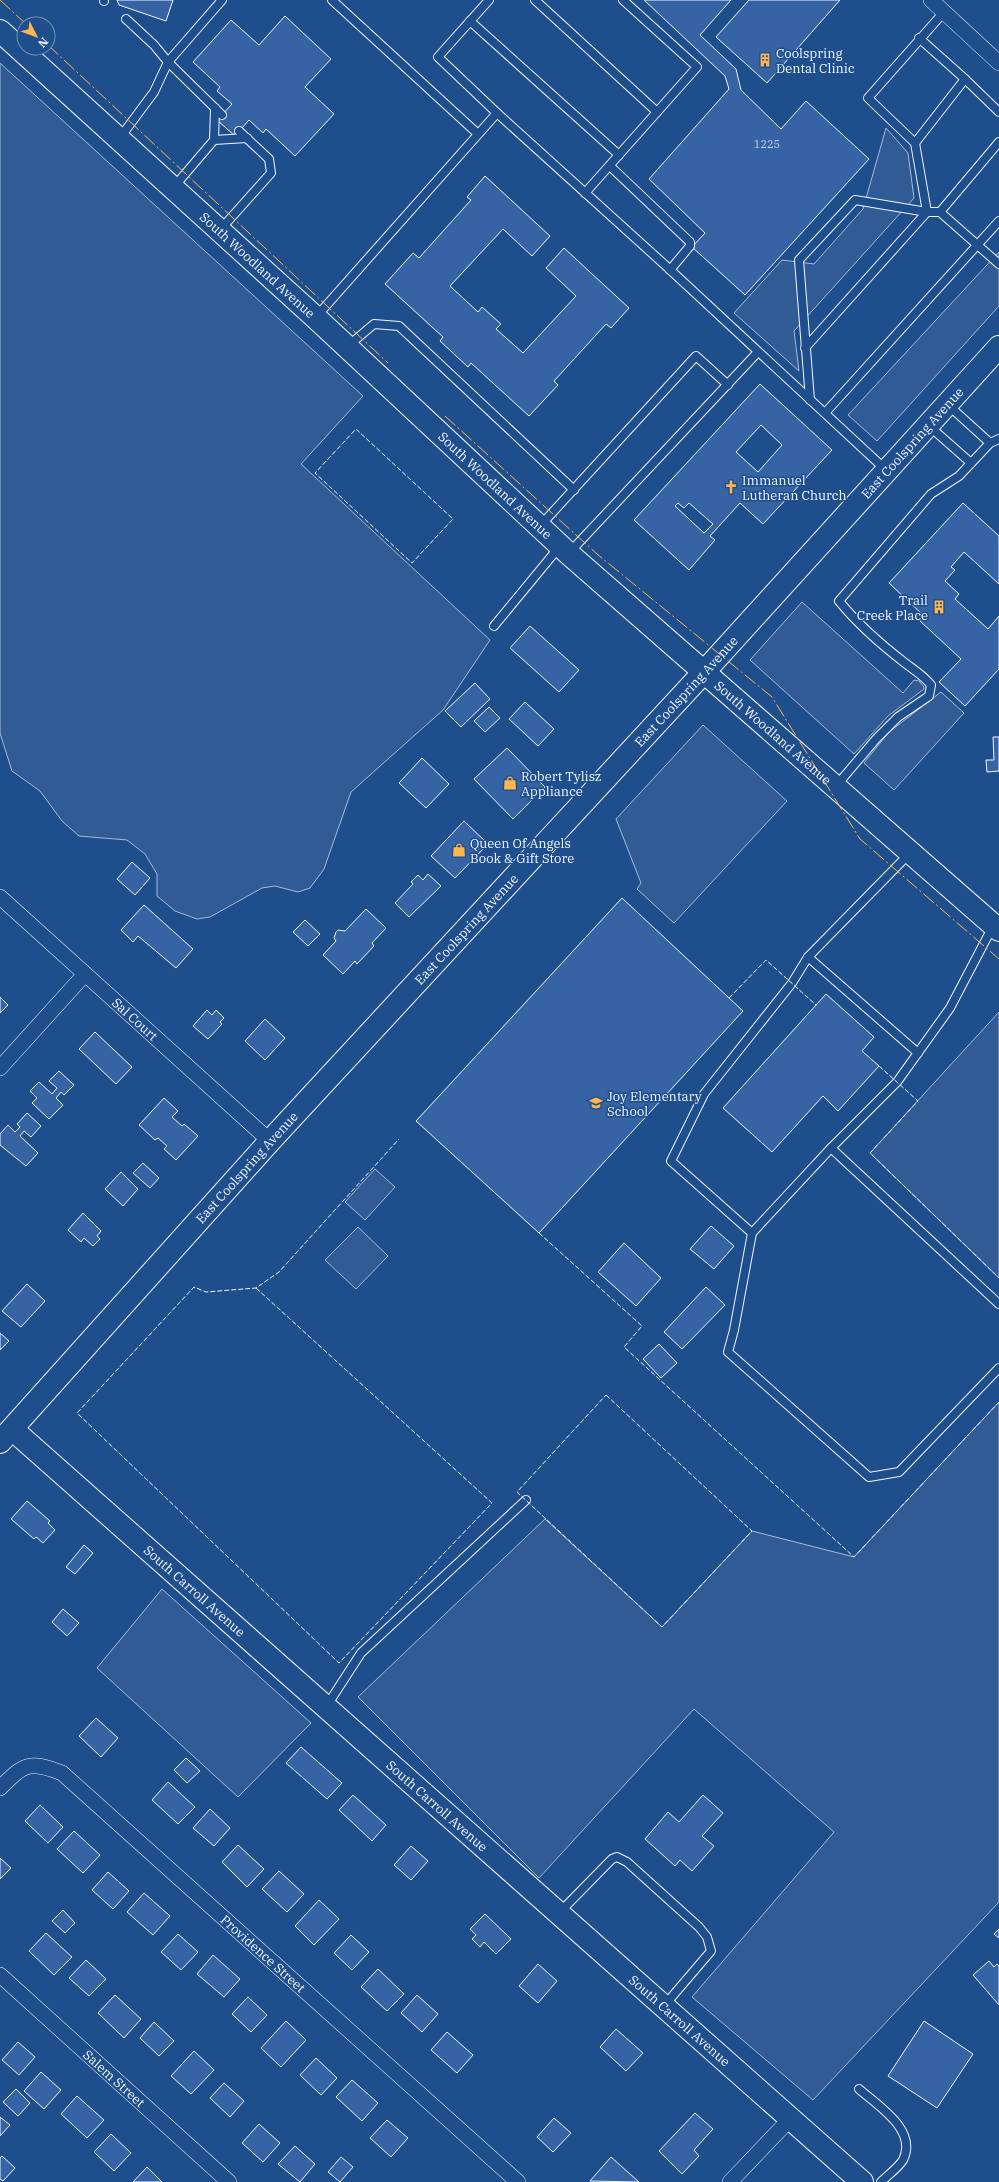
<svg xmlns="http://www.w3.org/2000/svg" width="999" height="2182" viewBox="0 0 999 2182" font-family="'IBM Plex Serif',serif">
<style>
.green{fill:#305b95;stroke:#a8bbd7}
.building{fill:#3563a3;stroke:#f2f6ff;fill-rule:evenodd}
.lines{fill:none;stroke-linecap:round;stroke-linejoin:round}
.lane-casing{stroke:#f2f6ff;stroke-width:10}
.street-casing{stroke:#f2f6ff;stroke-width:16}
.secondary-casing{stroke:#f2f6ff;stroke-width:24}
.lane{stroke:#1f4e8c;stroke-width:8}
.street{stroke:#1f4e8c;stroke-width:15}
.secondary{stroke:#1f4e8c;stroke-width:22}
.fence{stroke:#f2f6ff;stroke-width:1;stroke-dasharray:5 2;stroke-linecap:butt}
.power{stroke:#ffb74d;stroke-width:1;stroke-dasharray:14 3 2 3;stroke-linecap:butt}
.labels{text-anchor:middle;stroke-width:3;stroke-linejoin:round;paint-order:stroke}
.number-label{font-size:11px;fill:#c3d1e8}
.poi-label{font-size:13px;fill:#f2f6ff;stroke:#1f4e8c;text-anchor:start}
.street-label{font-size:13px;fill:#f2f6ff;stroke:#1f4e8c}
</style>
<rect width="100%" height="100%" fill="#1f4e8c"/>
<g class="green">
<path d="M0,63l363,333 -62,68 189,176 -47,70 -92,82 -27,77 -14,19 -12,4 -23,-6 -13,2 -52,29 -13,2 -22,-8 -18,-15v-22l-12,-20 -18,-14 -48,-4 -17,-15 -22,-30 -28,-20 -12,-38z"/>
<path d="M886,128l22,25 6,45 -120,133 5,40 -65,-58 48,-53 32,4 49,-55z"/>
<path d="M999,252v54l-122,135 -29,-26z"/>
<path d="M802,602l101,91 11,-13 5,1 5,6v2l-36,27 -34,38 -104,-94z"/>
<path d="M941,692l23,21 -70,77 -30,-27 25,-31z"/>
<path d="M703,725l84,76 -113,122 -37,-34 4,-6 -25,-64z"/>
<path d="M999,1012v266l-129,-125z"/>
<path d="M375,1169l20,18 -30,33 -20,-18z"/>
<path d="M358,1227l30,29 -32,33 -31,-29z"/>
<path d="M999,1402v500l-186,198 -121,-103 142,-165 -140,-123 -155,169 -181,-181 187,-178 117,108 90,-96 102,26z"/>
<path d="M162,1589l149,134 -73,74 -141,-129z"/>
</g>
<g class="building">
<path d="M117,0h56l-7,21 -47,-16z"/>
<path d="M644,0h87l-31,35 36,34 5,21 40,39 25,-28 63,58 -124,136 -53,-48 13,-14 -56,-54 80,-90 -4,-13z"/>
<path d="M749,0h91l-73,83 -51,-46z"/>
<path d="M285,16l46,43 -26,28 29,27 -39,42 -29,-27 -3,4 -14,-13 -14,16 -18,-16 15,-16 -15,-13 3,-4 -27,-25 38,-42 28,25z"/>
<path d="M485,176l65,60 -18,20 -29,-27 -53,57 28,26 4,-5 19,17 -5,5 27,24 53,-57 -30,-28 18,-20 65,60 -18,20 -5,-4 -52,57 4,4 -29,31 -58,-53 -3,4 -28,-26 3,-4 -58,-53 28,-31 6,5 52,-58 -4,-3z"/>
<path d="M760,384l72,66 -69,74 -23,-21 -30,33 5,4 -26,30 -55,-50zM761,425l21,20 -24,27 -22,-20zM678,503l6,5 5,-5 24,21 -9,9 -29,-27z"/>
<path d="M963,503l36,33v48l-35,-32 -13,15 4,3 -10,11 14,13 -4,5 33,30 11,-13v53l-34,37 -26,-24 22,-23 -41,-38 4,-5 -35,-33z"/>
<path d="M530,626l49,44 -20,22 -49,-44z"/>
<path d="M475,683l15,16 -29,28 -16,-16z"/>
<path d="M525,702l29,27 -16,17 -29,-27z"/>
<path d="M489,707l11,11 -15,14 -11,-11z"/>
<path d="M993,737h6v34l-12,1 -1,-12h8z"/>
<path d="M507,748l38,39 -32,32 -39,-40z"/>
<path d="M422,758l27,26 -23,24 -27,-25z"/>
<path d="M464,821l24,23 -33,34 -24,-22z"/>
<path d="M132,862l18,16 -15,17 -18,-16z"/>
<path d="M428,874l13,12 -32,31 -14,-14 18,-19 -2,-2 7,-7 5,5z"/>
<path d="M622,898l121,113 -204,222 -123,-112z"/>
<path d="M144,905l49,44 -17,19 -38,-32 -5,6 -12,-12z"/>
<path d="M366,909l20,19 -14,15 2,3 -17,18 -2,-3 -12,13 -20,-19 13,-14 -2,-3 2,-6 2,-2 7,1z"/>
<path d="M305,920l15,14 -12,12 -15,-14z"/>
<path d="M826,994l48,43 -12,14 17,15 -41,45 -15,-15 -51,56 -49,-44z"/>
<path d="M0,997l8,8 -8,8z"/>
<path d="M207,1010l5,5 4,-5 8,8 -4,4 2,2 -14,15 -15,-13z"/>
<path d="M265,1019l20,19 -20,22 -20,-19z"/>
<path d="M95,1032l37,35 -16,17 -37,-35z"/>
<path d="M59,1071l15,14 -10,10 -3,-3 -5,6 7,7 -14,14 -17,-16 5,-5 -7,-7 9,-9 13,12 5,-6 -8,-7z"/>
<path d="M164,1098l14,13 -6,6 10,9 2,-2 14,12 -22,24 -12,-11 3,-3 -9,-8 -3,2 -16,-15z"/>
<path d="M27,1113l14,13 -10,11 -7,-6 -4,5 18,17 -12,13 -26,-21v-11l8,-9 7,7 5,-5 -3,-3z"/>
<path d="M143,1163l16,15 -9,10 -17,-15z"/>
<path d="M121,1172l17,17 -15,17 -18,-17z"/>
<path d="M83,1213l18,18 -4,5 3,3 -7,7 -9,-8 -3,4 -13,-12z"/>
<path d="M711,1226l23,20 -20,23 -24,-20z"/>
<path d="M624,1243l37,35 -25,28 -38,-34z"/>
<path d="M27,1284l18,17 -24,26 -19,-16z"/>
<path d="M706,1287l19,18 -43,44 -18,-17z"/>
<path d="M0,1333l9,8 -9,9z"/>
<path d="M659,1344l18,19 -16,15 -18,-19z"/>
<path d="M27,1501l23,20 -2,2 7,7 -12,13 -7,-6 -2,2 -23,-20z"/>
<path d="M84,1545l9,8 -18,21 -9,-7z"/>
<path d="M63,1609l16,14 -12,13 -15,-14z"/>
<path d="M96,1718l22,20 -17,19 -22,-21z"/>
<path d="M301,1747l41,36 -15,16 -41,-36z"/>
<path d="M186,1758l14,13 -13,12 -13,-13z"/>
<path d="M168,1782l27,25 -17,17 -26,-24z"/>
<path d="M353,1795l33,30 -14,16 -33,-31z"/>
<path d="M703,1795l20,18 -21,23 12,10 -22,25 -12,-11 -5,6 -30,-27 23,-27 11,10z"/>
<path d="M40,1805l23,22 -15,16 -23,-22z"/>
<path d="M210,1809l20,19 -16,18 -21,-18z"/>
<path d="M74,1831l26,24 -17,18 -26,-24z"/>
<path d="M238,1845l26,24 -17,18 -25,-25z"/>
<path d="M411,1846l17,15 -17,19 -17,-15z"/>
<path d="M0,1858l11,10 -11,11z"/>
<path d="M279,1871l25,23 -17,18 -25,-23z"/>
<path d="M108,1872l21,19 -16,18 -21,-19z"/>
<path d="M144,1893l26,23 -17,19 -26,-23z"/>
<path d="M319,1900l20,19 -25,26 -19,-19z"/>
<path d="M63,1910l12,13 -10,10 -13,-12z"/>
<path d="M485,1914l26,25 -15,15 -12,-12 -4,5 -8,-8 4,-4 -6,-6z"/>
<path d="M999,1929v9l-5,-4z"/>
<path d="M46,1933l26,24 -18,18 -25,-24z"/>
<path d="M178,1934l20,18 -17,18 -20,-18z"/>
<path d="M351,1935l18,17 -17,18 -18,-17z"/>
<path d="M213,1955l27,24 -16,18 -27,-23z"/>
<path d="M86,1960l20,19 -17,17 -20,-18z"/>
<path d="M989,1961l5,6 3,-3 2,2v39l-26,-30z"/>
<path d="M538,1964l19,17 -19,22 -19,-17z"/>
<path d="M378,1969l26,25 -17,17 -26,-24z"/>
<path d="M115,1995l26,24 -17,19 -26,-25z"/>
<path d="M417,1995l21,19 -16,18 -21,-19z"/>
<path d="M248,1997l19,18 -16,17 -19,-18z"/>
<path d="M286,2021l20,19 -25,27 -20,-19z"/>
<path d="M924,2021l49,33 -36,54 -49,-32z"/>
<path d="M154,2022l20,19 -15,15 -19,-18z"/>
<path d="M616,2029l27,24 -17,18 -26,-24z"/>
<path d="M447,2032l26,23 -16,18 -26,-23z"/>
<path d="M18,2042l17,15 -16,18 -17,-15z"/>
<path d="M194,2051l20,19 -23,24 -20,-18z"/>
<path d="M316,2058l21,20 -16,17 -21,-20z"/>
<path d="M41,2072l20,18 -17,19 -20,-18z"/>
<path d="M352,2080l26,23 -16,18 -26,-24z"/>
<path d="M224,2083l20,18 -14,16 -20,-19z"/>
<path d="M16,2089l14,14 -12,13 -15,-14z"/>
<path d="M77,2096l27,24 -17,18 -26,-24z"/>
<path d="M695,2113l18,16 -19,21 5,6 -17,18 -23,-23z"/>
<path d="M0,2117l10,8 -10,11z"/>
<path d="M554,2118l17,15 -18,19 -16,-15z"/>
<path d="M387,2120l21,18 -17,19 -21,-19z"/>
<path d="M259,2124l21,19 -17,19 -21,-19z"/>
<path d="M111,2134l20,19 -17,18 -20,-19z"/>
<path d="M295,2146l20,18 -15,18 -22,-18z"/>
<path d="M2,2156l13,12 -12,13 -3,-2v-21z"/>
<path d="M341,2157l12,10 -13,15 -12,-10z"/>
<path d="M611,2157l28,25 -49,-1z"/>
<path d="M147,2167l15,15h-29z"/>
</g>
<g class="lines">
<g class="lane-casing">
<g id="lane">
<path d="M104,0v1"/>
<path d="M222,0l-54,62 54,53"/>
<path d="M332,0l146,134"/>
<path d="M489,0l-51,57 59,56"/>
<path d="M535,0l122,112"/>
<path d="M470,21l149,134"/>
<path d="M919,38l46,41"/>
<path d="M119,139l35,-47 14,-30 -14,-17 -28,-26"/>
<path d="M214,140l33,-2"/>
<path d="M915,143l50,-64 34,33"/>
<path d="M610,166l80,76v4l-20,24"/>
<path d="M173,188l41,-48 1,-32"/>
<path d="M585,193l112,-126 -74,-67"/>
<path d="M927,212l-12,-69 -47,-45 76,-86"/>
<path d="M940,212l59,-70"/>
<path d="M220,230l51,-57 -2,-14 -30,-28"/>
<path d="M316,317l181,-204 168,152 221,205"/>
<path d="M348,346l26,-22 25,2 175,164"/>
<path d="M805,348l122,-136"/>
<path d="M810,400l-11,-140 56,-60 72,12h13l59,52"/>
<path d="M947,404l43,39"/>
<path d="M825,413l174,-192"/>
<path d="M928,425l43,38"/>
<path d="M540,526l156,-170 32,29"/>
<path d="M569,553l188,-200"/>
<path d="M494,626l66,-80"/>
<path d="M836,786l40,-47 22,-22 31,-21 2,-11c-8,-10 -17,-15 -26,-22 -22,-17 -49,-41 -66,-62l92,-107 28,-18 31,-33 9,-4"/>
<path d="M993,926l-43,82 -53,74 -66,66 -79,85 -18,97 -6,22 141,125 30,-5 100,-104"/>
<path d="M808,957l110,96"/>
<path d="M831,1148l168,156"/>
<path d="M752,1233l-81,-72 33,-67 88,-111 16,-26 102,-104"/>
<path d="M326,1707l35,-54 165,-153"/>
<path d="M559,1913l53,-54 5,-2 10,5 72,65 8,10 4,14 -47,55"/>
<path d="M859,2089c19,17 59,41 44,71 -5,8 -15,15 -22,22"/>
</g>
</g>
<g class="street-casing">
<g id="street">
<path d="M931,0l68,63"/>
<path id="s1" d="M0,897l270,244"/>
<path d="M0,1068l85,-94"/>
<path id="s2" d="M0,1788c24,-24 29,-28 62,-15l456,409"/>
<path id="s3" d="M0,1975l229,207"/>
<path d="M730,2182l60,-63"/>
</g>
</g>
<g class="secondary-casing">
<g id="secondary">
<path id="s4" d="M0,31l316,287 253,236 430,376"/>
<path id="s5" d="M12,1429l850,753"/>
<path id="s6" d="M0,1442l270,-301 434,-469 295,-325"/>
</g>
</g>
<use href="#lane" class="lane"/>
<use href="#street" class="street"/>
<use href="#secondary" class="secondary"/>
<g class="fence">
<path d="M356,429l97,90 -41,44 -97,-90z"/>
<path d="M729,998l37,-38 50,45"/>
<path d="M879,1066l39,35 -48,52 129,125"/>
<path d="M539,1233l103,93 -18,21 230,210 145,-155"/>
<path d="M256,1288l236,215 -153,160 -262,-250 117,-126 12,5 50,-4 23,-16 120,-133"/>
<path d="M606,1395l146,136 -90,96 -145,-135z"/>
</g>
<g class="power">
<path d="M0,0l26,24"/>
<path d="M48,45l340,318"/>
<path d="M445,416l152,138 175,143 88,142 139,120"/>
</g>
</g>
<defs>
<g id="building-bare" transform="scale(1.08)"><path d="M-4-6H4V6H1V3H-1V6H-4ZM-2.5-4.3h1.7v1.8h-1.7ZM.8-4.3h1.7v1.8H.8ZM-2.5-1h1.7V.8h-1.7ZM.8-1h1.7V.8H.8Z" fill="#ffb74d" stroke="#1f4e8c" stroke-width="2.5" paint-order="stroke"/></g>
<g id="church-bare" transform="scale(1.08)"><path d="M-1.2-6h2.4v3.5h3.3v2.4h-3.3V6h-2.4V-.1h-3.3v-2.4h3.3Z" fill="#ffb74d" stroke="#1f4e8c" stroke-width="2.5" paint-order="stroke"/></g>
<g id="shop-bare" transform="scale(1.08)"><path d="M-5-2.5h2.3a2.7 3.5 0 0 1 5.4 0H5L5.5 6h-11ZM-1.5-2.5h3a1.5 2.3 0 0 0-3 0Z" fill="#ffb74d" stroke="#1f4e8c" stroke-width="2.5" paint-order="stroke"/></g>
<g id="school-bare" transform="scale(1.08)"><path d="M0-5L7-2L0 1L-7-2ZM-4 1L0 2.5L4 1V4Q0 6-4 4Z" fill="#ffb74d" stroke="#1f4e8c" stroke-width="2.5" paint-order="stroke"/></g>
</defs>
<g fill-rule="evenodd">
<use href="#building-bare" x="765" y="60"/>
<use href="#church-bare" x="731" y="487"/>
<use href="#building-bare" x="939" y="607"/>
<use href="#shop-bare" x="510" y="783"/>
<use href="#shop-bare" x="459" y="850"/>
<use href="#school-bare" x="596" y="1103"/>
</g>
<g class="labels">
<g class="number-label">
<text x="767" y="148">1225</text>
</g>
<g class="poi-label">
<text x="776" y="58">Coolspring<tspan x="776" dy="15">Dental Clinic</tspan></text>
<text x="742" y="485">Immanuel<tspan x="742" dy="15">Lutheran Church</tspan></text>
<text x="928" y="605" text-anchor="end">Trail<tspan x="928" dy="15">Creek Place</tspan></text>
<text x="521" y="781">Robert Tylisz<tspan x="521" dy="15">Appliance</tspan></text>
<text x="470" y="848">Queen Of Angels<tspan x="470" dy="15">Book &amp; Gift Store</tspan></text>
<text x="607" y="1101">Joy Elementary<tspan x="607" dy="15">School</tspan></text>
</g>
<g class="street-label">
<text dy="5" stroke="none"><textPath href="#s4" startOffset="348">South Woodland Avenue</textPath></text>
<text dy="5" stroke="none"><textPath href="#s6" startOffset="1353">East Coolspring Avenue</textPath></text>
<text dy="5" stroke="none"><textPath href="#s4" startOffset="672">South Woodland Avenue</textPath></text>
<text dy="5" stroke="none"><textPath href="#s6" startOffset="1017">East Coolspring Avenue</textPath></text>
<text dy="5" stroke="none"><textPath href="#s4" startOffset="1044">South Woodland Avenue</textPath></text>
<text dy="5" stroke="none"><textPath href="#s6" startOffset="693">East Coolspring Avenue</textPath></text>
<text dy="5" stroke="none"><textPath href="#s1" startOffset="182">Sal Court</textPath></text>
<text dy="5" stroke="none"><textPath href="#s6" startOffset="369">East Coolspring Avenue</textPath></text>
<text dy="5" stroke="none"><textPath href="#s5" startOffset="244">South Carroll Avenue</textPath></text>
<text dy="5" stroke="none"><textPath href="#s5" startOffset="568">South Carroll Avenue</textPath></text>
<text dy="5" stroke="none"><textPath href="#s2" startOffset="341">Providence Street</textPath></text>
<text dy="5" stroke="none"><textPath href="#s5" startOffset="892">South Carroll Avenue</textPath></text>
<text dy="5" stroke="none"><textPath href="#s3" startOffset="154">Salem Street</textPath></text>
</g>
</g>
<g transform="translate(36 36) rotate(132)"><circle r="19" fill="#1f4e8c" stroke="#7391ba"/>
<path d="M0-3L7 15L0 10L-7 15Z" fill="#ffb74d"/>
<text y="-6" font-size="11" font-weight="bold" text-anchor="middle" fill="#f2f6ff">N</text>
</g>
</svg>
